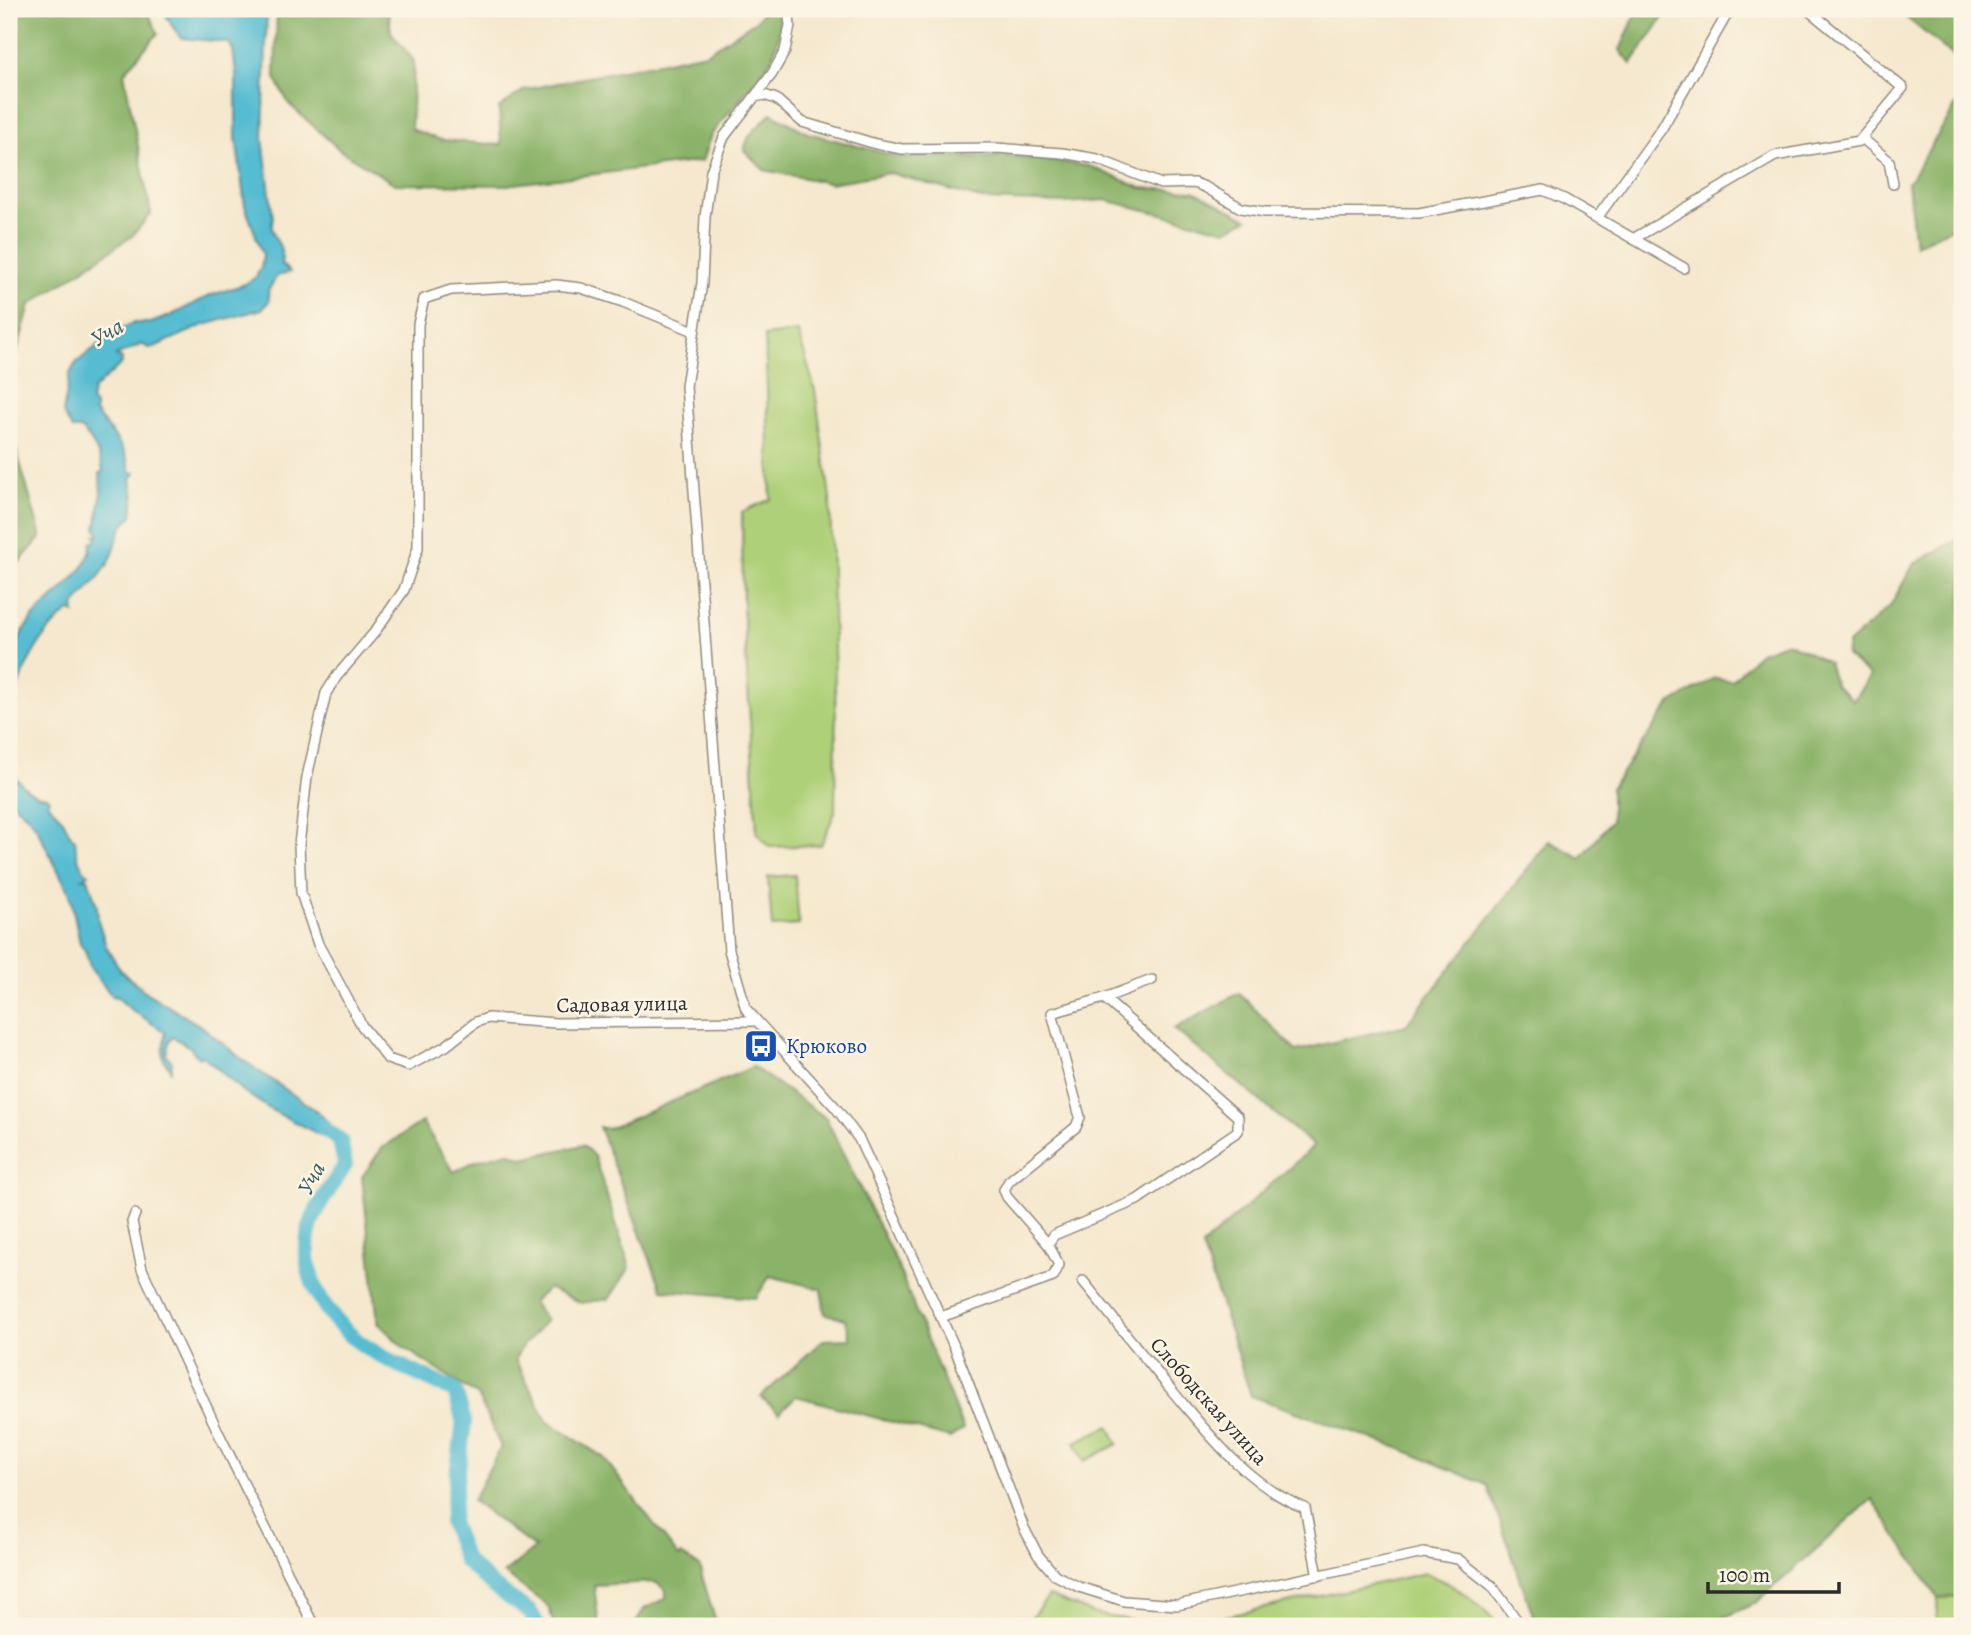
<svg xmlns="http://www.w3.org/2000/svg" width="1971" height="1635" viewBox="0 0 1971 1635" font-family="Alegreya,serif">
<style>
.green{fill:#aed078;stroke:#6c7e52;stroke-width:2}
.forest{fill:#8ab268;stroke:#5a6e4a;stroke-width:2}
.water{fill:#54bcd1;stroke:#40747e;stroke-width:2}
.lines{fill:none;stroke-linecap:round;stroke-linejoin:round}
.river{stroke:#54bcd1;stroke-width:16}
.minor-casing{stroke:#908a7c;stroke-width:12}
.minor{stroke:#fff;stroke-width:9}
.labels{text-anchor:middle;stroke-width:5;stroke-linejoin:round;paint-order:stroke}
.street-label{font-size:21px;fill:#2b2b2b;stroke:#fcf5e5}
.transit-label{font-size:21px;fill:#164399;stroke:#fcf5e5;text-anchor:start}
.water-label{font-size:23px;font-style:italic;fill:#395e65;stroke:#fcf5e5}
</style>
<rect width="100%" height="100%" fill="#fcf5e5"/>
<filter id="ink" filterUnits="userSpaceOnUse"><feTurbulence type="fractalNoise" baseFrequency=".0143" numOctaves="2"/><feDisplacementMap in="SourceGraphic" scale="14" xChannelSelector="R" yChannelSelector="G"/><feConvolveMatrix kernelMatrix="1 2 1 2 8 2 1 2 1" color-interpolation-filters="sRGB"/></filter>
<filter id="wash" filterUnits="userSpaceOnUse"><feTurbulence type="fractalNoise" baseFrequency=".00686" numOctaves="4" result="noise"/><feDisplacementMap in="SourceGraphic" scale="28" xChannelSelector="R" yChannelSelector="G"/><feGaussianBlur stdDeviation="1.57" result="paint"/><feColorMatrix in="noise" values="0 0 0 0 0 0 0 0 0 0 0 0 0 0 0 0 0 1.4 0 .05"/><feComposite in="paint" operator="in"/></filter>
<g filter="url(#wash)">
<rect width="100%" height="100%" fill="#f5e8ce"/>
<g class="green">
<path d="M798,332l17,58 15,108 6,225 -1,89 -14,33 -52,2 -12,-14 -14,-226 -1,-95 29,-13 -6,-163z"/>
<path d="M795,875l4,50 -27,2 -4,-50z"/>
<path d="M1109,1426l9,18 -34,17 -9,-19z"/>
<path d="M1425,1573c35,14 49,26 75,53h-476l25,-30 46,18 56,10 54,-3z"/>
<path d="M1962,1596v30h-28l2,-2 2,-26z"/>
</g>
<g class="forest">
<path d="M9,9h137l12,24 -34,40 27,141 -19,22 -102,69 -21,74z"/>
<path d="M277,9h111l3,23 23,29 -3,68 30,11 60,5 -2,-37 25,-18 182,-37 51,-33 8,-11h14l5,9 -12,41 -61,76 -9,26 -196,24 -111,-1 -54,-33 -52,-47 -14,-26z"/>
<path d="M1638,9h31l-38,55 -11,-14z"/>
<path d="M1896,9h66v54z"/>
<path d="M1962,96v127l-47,22 -7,-62z"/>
<path d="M771,113l37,20 92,24 115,-1 74,10 52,22 53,3 54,28 -22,11 -121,-30 -42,3 -79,-3 -94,-27 -60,10 -66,-13 -20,-20 5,-14z"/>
<path d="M9,424l32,113 -32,37z"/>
<path d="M1962,537v1059l-24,2 -66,-99 -116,104 -51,23h-168l-50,-141 -86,-36 -150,-53 -49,-150 112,-100 -140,-117 65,-36 57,58 110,-26 143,-184 32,17 30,-37v-33l59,-84 45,-26 17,3 28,-29 27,-10 41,20 7,23 18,15 17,-24 -24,-21 2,-11 42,-38 24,-42z"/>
<path d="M753,1067l73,51 70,144 67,167 -13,9 -154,-42 -17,17 -18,-16 62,-57 28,-1 -6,-20 -20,-5 -4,-25 -51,-13 -14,22 -94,-8 -63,-163 9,2z"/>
<path d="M422,1122l32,50 21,-11 34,-9 13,6 61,-13 11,11 36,111 -21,32 -28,4 -33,-15 -15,14 13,19 -24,26 -7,12 32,62 56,36 76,100 2,-2 18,11 18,60h-83l10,-17 22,-11v-8l-11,-8 -61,3 5,41h-45l-5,-19 -45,-34 31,-25 -63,-47 29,-54 -23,-51 -75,-49 -25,-24 -16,-146 20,-29z"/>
</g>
<g class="water">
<path d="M163,9h104l-4,129 10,80c-6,22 13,22 8,46l9,8 -13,4 -9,15 1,10 -7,8 -58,16 -50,22 -6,1 -6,-4 -26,12 6,3v4l-29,27 -2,11 4,5v6c14,20 32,34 35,60l5,1 -4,6 3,19 -2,18c-18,15 -13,30 -24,48 -9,15 -23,28 -34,42l1,7 -5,-2c-34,24 -56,73 -61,114v-67c7,-14 16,-33 29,-46 16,-16 55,-44 53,-69l5,-2 1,-3 -2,-3h3l1,-2 -3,-4 5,-33 -1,-23 3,-2c-3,-17 -10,-30 -22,-42h-9l-9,-16 7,-40 6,-10 41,-33 17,-7h17l21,-8 37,-19 36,-12 11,-7 5,-10 2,-12 -18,-49 -9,-68v-65l-3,-23 -3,-6 -5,-2 -43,-4 -10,-12z"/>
<path d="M9,770c9,10 22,28 37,26l3,3 -2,4 15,15 9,18 4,3c0,12 4,29 14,35l-6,4h5l9,28 1,14 8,26 15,25 26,22 57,35 39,32 75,52 22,23 -8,6 -61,-31 -28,-19 -40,-35 -6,1 -6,-9 -18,-11 -4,4 -3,14 6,7 -1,10 -1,-5c-13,-8 -4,-22 -5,-35l-36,-24 -13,-12 -3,1 -22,-28 -6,-19 -5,-7 -10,-49 -35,-69 -7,-9 -19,-16z"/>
</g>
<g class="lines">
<path class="river" d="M319,1125l21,15 5,25c-12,20 -31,43 -36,66 -10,43 16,85 50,111 24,18 67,35 96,49l9,31 -13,100 14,38 29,27 36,25 8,14"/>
</g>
</g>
<g filter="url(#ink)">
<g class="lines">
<g class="minor-casing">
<g id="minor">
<path d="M788,9l2,16 -5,26 -13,23 -48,63 -13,34 -6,46 -3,66 -16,103 43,564 17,59 90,99 23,31 95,207 70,182 14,27 17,20 24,12 45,14 53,4 247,-52 34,6 34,27 29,40"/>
<path d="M755,97l9,-2 12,4 26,23 74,22 26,5 94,-1 66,5 35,6 64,25 33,-1 11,4 36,21 24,4 154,1 124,-23 21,9 120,69"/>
<path d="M1862,138l27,23 4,23"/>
<path d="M1597,218l65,-90 68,-119"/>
<path d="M1633,239l142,-83 84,-15 44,-53 -96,-79"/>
<path d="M694,331l-71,-29 -42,-14 -25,-3 -105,5 -27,9 -6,25v224l-14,42 -30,43 -37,43 -11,17 -19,84 -8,68 2,48 17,51 44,82 26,33 20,7 38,-20 30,-24 12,-4 68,5 200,-2"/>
<path d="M135,1214l-3,8 10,47 79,169 93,188"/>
<path d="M1048,1244l-41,-47 -3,-7 5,-9 67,-54 4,-10 -28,-104 52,-15"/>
<path d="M1083,1281c30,37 60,75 91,112 37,44 76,94 131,115l13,68"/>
<path d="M941,1317l112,-40 6,-12 -11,-21 6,-9 83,-35 101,-69v-14l-134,-119 48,-18"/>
</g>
</g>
<use href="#minor" class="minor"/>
</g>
</g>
<defs>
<g id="bus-square" transform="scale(1.75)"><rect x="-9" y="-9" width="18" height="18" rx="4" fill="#1a4fb4" stroke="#fcf5e5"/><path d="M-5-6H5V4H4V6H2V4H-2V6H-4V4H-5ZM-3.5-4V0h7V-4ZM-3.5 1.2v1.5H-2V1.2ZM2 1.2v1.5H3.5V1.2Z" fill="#fff"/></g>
</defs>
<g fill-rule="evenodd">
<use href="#bus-square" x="761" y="1046"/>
</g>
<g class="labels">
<g class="street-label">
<text transform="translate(622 1004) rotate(-1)" y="7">Садовая улица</text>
<text transform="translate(1209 1401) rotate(48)" y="7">Слободская улица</text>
</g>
<g class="transit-label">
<text x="786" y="1053">Крюково</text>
</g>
<g class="water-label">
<text transform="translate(107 332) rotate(-31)" y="8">Уча</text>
<text transform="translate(311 1178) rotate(-62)" y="8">Уча</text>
</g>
</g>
<rect width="1971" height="1635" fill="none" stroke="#fcf5e5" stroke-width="35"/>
<path d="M1708 1582v10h131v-10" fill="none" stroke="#2b2b2b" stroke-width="3.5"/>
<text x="1719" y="1582" font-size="21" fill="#2b2b2b" stroke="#fcf5e5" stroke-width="5" paint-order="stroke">100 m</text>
</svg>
